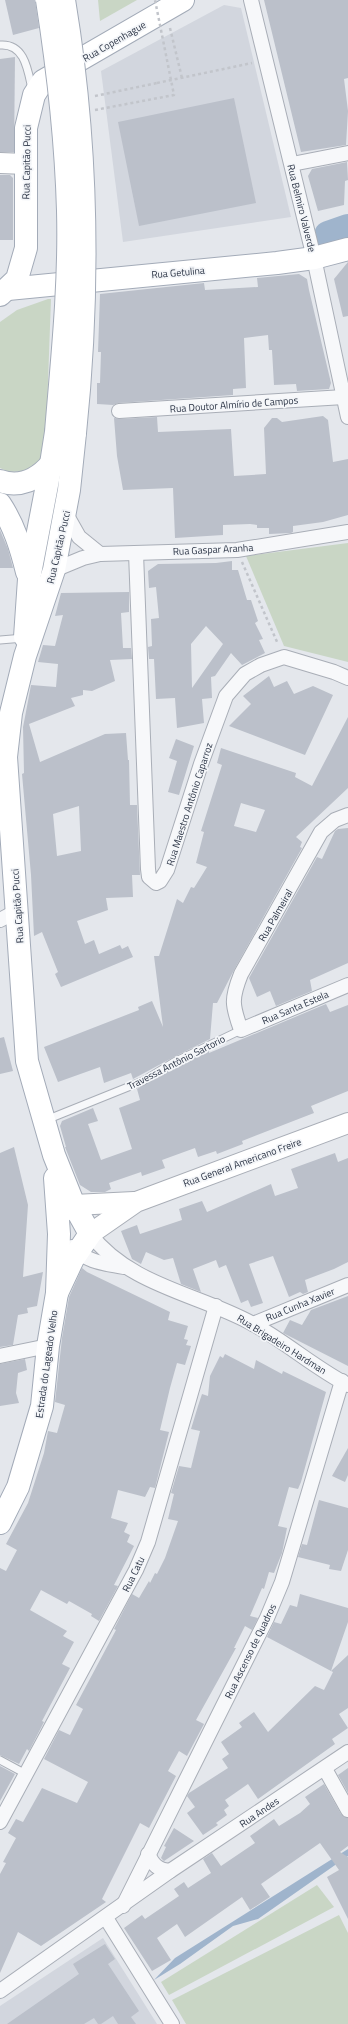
<svg xmlns="http://www.w3.org/2000/svg" width="348" height="2024" viewBox="0 0 348 2024" font-family="'Titillium Web',sans-serif">
<style>
.built{fill:#d2d6de}
.green{fill:#c9d6c5}
.water{fill:#9fb4cc}
.lines{fill:none;stroke-linecap:round;stroke-linejoin:round}
.river{stroke:#9fb4cc;stroke-width:28}
.building{fill:#bbc0ca;fill-rule:evenodd}
.lane-casing{stroke:#a9aeb7;stroke-width:9}
.street-casing{stroke:#a9aeb7;stroke-width:16}
.secondary-casing{stroke:#a9aeb7;stroke-width:22}
.primary-casing{stroke:#a3abb8;stroke-width:24}
.path{stroke:#c2c5cb;stroke-width:2.5;stroke-dasharray:3 3;stroke-linecap:butt}
.lane{stroke:#f7f8fa;stroke-width:7}
.street{stroke:#f7f8fa;stroke-width:14}
.secondary{stroke:#fff;stroke-width:20}
.primary{stroke:#fff;stroke-width:22}
.primary-bridge-casing{stroke:#a3abb8;stroke-width:24;stroke-linecap:butt}
.path-bridge{stroke:#c2c5cb;stroke-width:2.5;stroke-dasharray:3 3;stroke-linecap:butt}
.primary-bridge{stroke:#fff;stroke-width:22}
.labels{text-anchor:middle;stroke-width:3.5;stroke-linejoin:round;paint-order:stroke}
.street-label{font-size:10px;fill:#2b3445;stroke:#f4f6f9}
</style>
<rect width="100%" height="100%" fill="#e4e7ec"/>
<g class="built">
<path d="M224,5l17,3 50,209 -168,25 -22,-171z"/>
<path d="M103,1938l54,86h-157v-18z"/>
</g>
<g class="green">
<path d="M98,0h39l-37,21z"/>
<path d="M48,299h3l-5,138 -5,22 -13,12 -19,1 -9,-4v-146l17,-12z"/>
<path d="M348,543v119l-64,-16 -38,-90z"/>
<path d="M317,1885l17,22 -165,88 -8,-13z"/>
<path d="M339,1915l9,18v91h-162l-14,-24z"/>
</g>
<path class="water" d="M348,1849v7l-90,63 -25,7 -53,38 -26,16 21,-22z"/>
<g class="lines">
<path class="river" d="M328,235l20,-7"/>
</g>
<g class="building">
<path d="M5,0h30l4,28 -26,7z"/>
<path d="M264,0h84v78l-4,1 4,32 -2,34 -45,7z"/>
<path d="M15,57l-1,95h-14v-93z"/>
<path d="M234,98l22,105 -117,23 -21,-104z"/>
<path d="M347,162l1,18 -3,1 -1,24 -26,6 -10,-35 4,-7z"/>
<path d="M0,175h10l3,3v62h-13z"/>
<path d="M348,262v54l-5,1 -9,-38z"/>
<path d="M299,274l8,5 2,11 22,93 -2,6 -32,2 -1,-7 -22,1 -2,-35h-3l-1,-15 -24,3 2,50 -13,1v6l-115,8 -5,2 -16,-1v-21h3l1,-31h-3l2,-58 104,-11 1,7 53,-3 -1,-9z"/>
<path d="M323,416l5,4 5,42 15,-3v56l-25,7 -30,4v6l-2,1 -22,1v-6h-12v-3l-7,-1 -27,1v10l-48,3 -2,-50 -50,2 -6,-34 -3,-38 6,1 37,-2 1,15 73,-3 3,47 32,-2 -2,-46 8,-10h5l5,4z"/>
<path d="M0,530l8,19 5,19h-13z"/>
<path d="M232,561v9h6l9,30h4l7,21 -3,2 8,16 -4,1 6,13 -23,12 -11,-12 -16,23 -4,1 1,21 -10,1 2,24 -27,5 -2,-30 -19,1 -2,-40h-5l-1,-12 4,-1 -1,-27 8,-1 -3,-31 -7,1 -1,-17 10,-7 58,-1zM206,626l17,18 -31,44 -1,-44z"/>
<path d="M129,592v20l-8,1 2,35h8l1,11 -22,1 5,21 -23,10 -9,-1v5l-12,3 4,8 -46,18 11,38 65,-28 21,-1 2,27h1l1,45h7l3,70h-8l1,22 -27,1 2,12 -31,11 8,23 9,-4 5,14 21,-9 2,4 6,-3 5,11 -72,30 -6,-13 3,-2 -16,-40 -8,4 -3,-61 -9,-101 2,-1 -1,-46 2,-10 6,-32 25,2 2,-23 -20,-2 5,-17 12,1 8,-31 -8,1 6,-23zM79,806l2,45 -24,5 -4,-42z"/>
<path d="M269,676l5,11 13,-6 7,13 19,-8 20,9 -28,60 -76,-29 22,-22 -8,-8z"/>
<path d="M348,717v71l-52,49 6,5 -2,5 2,1 -68,122 -17,33h-4l-3,36 -38,19 -39,21 -2,-6 -27,10 -4,-16 -42,15 -14,-35 95,-37 -1,-3 14,-6 11,26 -9,-71h5l18,-57 6,4 8,-16 3,1 13,-21 -11,-4 8,-31 -3,-1 21,-66 -5,-2 4,-15 75,25 -1,4 17,9zM241,803l24,7 -9,22 -22,-6z"/>
<path d="M176,739l18,7 -15,49 -11,-3 9,-31 -8,-3z"/>
<path d="M348,828v135l-38,17 2,11 -36,15 -6,-15 -13,6 -8,-19 68,-121 5,2 13,-28 3,-2z"/>
<path d="M326,1004l4,8 18,-7v86l-37,15 3,7 -72,28 1,3 -26,10 -1,-3 -18,6 -3,-9 -33,12 3,8 -23,8 -1,-4 -32,11 2,6 -6,3h-14l-11,-7 -15,-38h1l-6,-21 2,-5 31,-13 5,13 -10,3 13,36 31,-11 -13,-41 21,-8 -3,-11 39,-23 33,-15v2z"/>
<path d="M4,1037l9,34 -13,3v-36z"/>
<path d="M14,1147l14,58 -5,72 20,-5 -6,34 -10,2 1,5 -10,2 -5,30 -13,2v-194z"/>
<path d="M335,1153l3,9 10,-4v104l-14,7 -29,11 3,12 -5,2 -3,-2 -11,5 -16,-41 -24,8 14,39 -12,4 -3,-7 -7,3 -15,-38 -7,3 -3,-8 -23,9 8,23 -20,-8 -8,-26 -9,2 -18,-8 -5,12 -9,-5 -11,-28 16,-6 3,9 42,-14 -3,-11 23,-8 5,11 64,-28 4,12 23,-8 -7,-19z"/>
<path d="M82,1268l5,4 83,40 -2,8 20,6 -4,13 4,1 -2,5 5,1 -6,19 -8,-2 -7,25 -10,42 9,2 -14,56 -5,-1 -5,10 -27,-7 -7,28 17,5 -4,9 6,3 -3,7 7,4 -20,39 4,1 -19,35 -8,-5 1,-2 -23,-13 -2,3 -26,-14 -11,20 37,21 -4,5 11,6 -12,22 8,4 -28,53 2,1 -15,29 -2,-2 -8,15 -19,-9v-187l6,3 11,-21 -11,-6 22,-41 16,-50 4,-22 9,2 8,-28 -10,-3 7,-64 7,-41z"/>
<path d="M348,1296v70l-65,-33 7,-13 12,5 9,-15z"/>
<path d="M225,1354l29,15 2,-9 26,14 1,-3 43,21 -25,90 -3,7 -9,-2 -11,39 9,2 -5,25 -8,20 -5,-1 -5,17 -2,-1 -12,28 8,2 -6,12 -7,-4 -11,22h2l-40,72 8,4 -17,32 -8,-5 -11,20 8,5 -27,52 -9,-5 -38,76 4,3 -65,44 -23,-14 -18,41v-99l6,-11 -3,-1 13,-24 -8,-5 8,-14 7,3 19,-34 35,15 11,-21 -44,-23 15,-29 11,5 13,-26 -7,-4 40,-75 -2,-1 18,-35 7,4 10,-17 1,2 5,-10 2,1 8,-16 13,-37 -10,-2 6,-25 -3,-1 8,-27 12,2 9,-37 -9,-2 7,-23 4,-12 6,2 2,-20 10,-20 3,2z"/>
<path d="M25,1359l2,11 -9,3 -2,20 3,10 -19,3v-42z"/>
<path d="M348,1448v27l-3,7 -13,-6z"/>
<path d="M319,1500l29,8v42l-7,21 -12,-2 1,-4 -32,-8 4,-13 5,1z"/>
<path d="M300,1594l48,14v14l-17,49 -64,-34 7,-15 7,2 9,-19 7,2z"/>
<path d="M348,1655v53l-9,6 9,14 -16,11 3,5 -77,55 -10,-15 -23,16 4,6 -5,4 3,5 -11,8 2,2 -15,10 -16,-22 8,-6 -8,-11 2,-3 39,-25 -6,-9 7,-5 -8,-12 21,-15 -3,-4 15,-11 14,20 47,-46 9,4 9,-18 -2,-1z"/>
<path d="M0,1766l15,8 -15,27z"/>
<path d="M348,1768v25l-10,-18z"/>
<path d="M324,1784l17,30 7,4v28l-8,6 8,5v62l-21,-42 12,-7 -19,-27 -59,41 9,13 -20,13 -8,-13 -57,40 -8,-13 -20,14 14,22 -19,11 -28,-43 18,-13 3,4 34,-23 -5,-7 10,-7 4,6 23,-15 -8,-14 9,-6 9,13 34,-23 -5,-7 24,-17 5,7 21,-13 10,-9 -5,-7z"/>
<path d="M174,1828l20,13 -30,20 -3,-3 5,-11 -2,-1z"/>
<path d="M105,1944l10,15 -7,5 31,47 -8,6 5,7h-18l-5,-8 -12,8h-3l-4,-6 -10,6h-77l72,-50 -6,-10z"/>
</g>
<g class="lines">
<g class="lane-casing">
<g id="lane">
<path d="M0,45c25,-2 28,26 32,44"/>
<path d="M0,640l24,-2"/>
<path d="M46,1120l97,-39 31,-19 67,-32"/>
<path d="M0,1760l26,14"/>
</g>
</g>
<g class="street-casing">
<g id="street">
<path d="M251,0l63,258 34,159"/>
<path d="M292,164l56,-11"/>
<path d="M119,411l225,-14 4,-2"/>
<path d="M66,514l13,23 21,17"/>
<path d="M136,553l12,316 1,8 7,6 4,-2 7,-11 34,-106 25,-68 19,-22 16,-9 23,-8 50,15 14,6"/>
<path d="M54,570l29,-12 17,-4 137,-4 111,-18"/>
<path d="M348,815l-13,5 -14,12 -80,142c-10,25 -9,31 0,56l107,-45"/>
<path d="M0,920l17,-9"/>
<path d="M90,1234c40,52 109,60 163,90 33,18 62,44 95,61"/>
<path d="M72,1247c17,16 31,16 52,20"/>
<path d="M253,1324l95,-39"/>
<path d="M0,1356l48,-10"/>
<path d="M325,1769l23,41"/>
<path d="M0,1822l136,-252 12,-28 68,-236"/>
<path d="M148,1854c5,11 10,16 22,17"/>
<path d="M123,1906l144,-288 15,-36 60,-201"/>
<path d="M106,1918l66,106"/>
<path d="M0,1991l170,-120 178,-119"/>
</g>
</g>
<g class="secondary-casing">
<g id="secondary">
<path d="M0,163l26,1"/>
<path d="M62,1213l12,-8 60,-3"/>
<path d="M90,1234l46,-32 212,-79"/>
</g>
</g>
<g class="primary-casing">
<g id="primary">
<path d="M8,289l269,-26 37,-5 34,-9"/>
<path d="M0,295l17,-16 9,-31v-120l8,-33 9,-14 140,-81"/>
<path d="M0,481c20,7 38,-2 51,-17"/>
<path d="M0,504c14,21 21,44 27,68"/>
<path d="M25,637l4,-58 22,-115 5,-32"/>
<path d="M57,1293l16,-34 17,-25 -16,-29 -20,-50 -27,-94 -21,-304 5,-44 14,-57 29,-86 15,-80 6,-57"/>
<path d="M0,1523l18,-36 24,-81 6,-60 9,-53 2,-59 -4,-56"/>
</g>
</g>
<g class="path">
<path d="M170,28l12,50"/>
<path d="M157,83l95,-20"/>
<path d="M242,562l36,82"/>
</g>
<use href="#lane" class="lane"/>
<use href="#street" class="street"/>
<use href="#secondary" class="secondary"/>
<use href="#primary" class="primary"/>
<g class="primary-bridge-casing">
<g id="primary-bridge">
<path d="M47,0c11,70 19,140 21,211 2,74 -6,148 -12,221"/>
<path d="M64,0c24,144 26,289 11,433"/>
</g>
</g>
<g class="path-bridge">
<path d="M95,96l62,-13"/>
<path d="M95,110l79,-15 -19,-95"/>
</g>
<use href="#primary-bridge" class="primary-bridge"/>
</g>
<g class="labels">
<g class="street-label">
<text transform="translate(114 41) rotate(-30)" y="4">Rua Copenhague</text>
<text transform="translate(26 162) rotate(-89)" y="4">Rua Capitão Pucci</text>
<text transform="translate(302 208) rotate(76)" y="4">Rua Belmiro Valverde</text>
<text transform="translate(178 272) rotate(-5)" y="4">Rua Getulina</text>
<text transform="translate(234 404) rotate(-4)" y="4">Rua Doutor Almírio de Campos</text>
<text transform="translate(58 547) rotate(-77)" y="4">Rua Capitão Pucci</text>
<text transform="translate(213 549) rotate(-3)" y="4">Rua Gaspar Aranha</text>
<text transform="translate(189 804) rotate(-72)" y="4">Rua Maestro Antônio Caparroz</text>
<text transform="translate(17 906) rotate(-94)" y="4">Rua Capitão Pucci</text>
<text transform="translate(275 915) rotate(-60)" y="4">Rua Palmeiral</text>
<text transform="translate(295 1007) rotate(-23)" y="4">Rua Santa Estela</text>
<text transform="translate(176 1062) rotate(-27)" y="4">Travessa Antônio Sartorio</text>
<text transform="translate(242 1162) rotate(-20)" y="4">Rua General Americano Freire</text>
<text transform="translate(300 1304) rotate(-22)" y="4">Rua Cunha Xavier</text>
<text transform="translate(282 1344) rotate(32)" y="4">Rua Brigadeiro Hardman</text>
<text transform="translate(46 1364) rotate(-82)" y="4">Estrada do Lageado Velho</text>
<text transform="translate(133 1574) rotate(-64)" y="4">Rua Catu</text>
<text transform="translate(250 1651) rotate(-64)" y="4">Rua Ascenso de Quadros</text>
<text transform="translate(259 1812) rotate(-34)" y="4">Rua Andes</text>
</g>
</g>
</svg>
